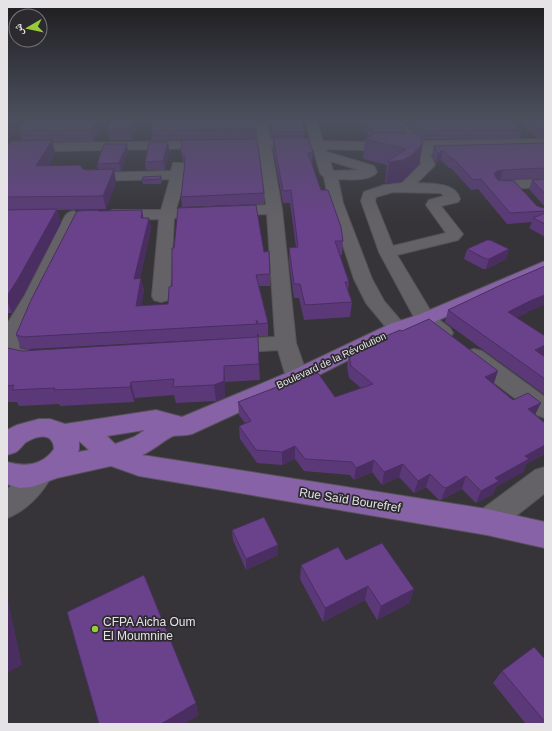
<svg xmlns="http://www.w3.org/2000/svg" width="552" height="731" viewBox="0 0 552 731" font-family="Arial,'Noto Naskh Arabic',sans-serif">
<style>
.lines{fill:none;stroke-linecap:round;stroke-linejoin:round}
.minor-casing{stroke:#555357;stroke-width:2}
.secondary-casing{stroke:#555357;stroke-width:2}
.primary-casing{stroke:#555357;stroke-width:2}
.minor{fill:#646267;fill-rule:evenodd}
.secondary{fill:#646267;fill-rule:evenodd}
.primary{fill:#8762a6;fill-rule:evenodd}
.wall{fill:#5b3978}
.shaded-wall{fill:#4a2e61}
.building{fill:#6a428b;stroke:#4a2e61}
.poi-dot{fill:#97cc39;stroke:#2c2a2e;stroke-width:1.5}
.labels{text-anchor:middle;stroke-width:3.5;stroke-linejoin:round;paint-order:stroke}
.street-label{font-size:10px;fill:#e5e3e6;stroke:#2c2a2e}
.near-street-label{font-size:12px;fill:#e5e3e6;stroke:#2c2a2e}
.near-poi-label{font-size:12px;fill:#e5e3e6;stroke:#2c2a2e;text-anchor:start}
</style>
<rect width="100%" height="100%" fill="#363438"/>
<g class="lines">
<g class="minor-casing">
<g id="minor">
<path d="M256,119h11l3,21 41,1 -6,-22h11l7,22 71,2 4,1 2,3 -2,3 -4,1 -69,-2 2,3 47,14 3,6c-7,10 -29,7 -39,7l5,24 29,76 12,22 23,27 -3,4 -7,2 -7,-2 -24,-29 -12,-24 -25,-76 -5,-26 -4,-4 -7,-25 -42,-1 11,62 14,134 12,34 -3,5 -8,3 -8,-3 -3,-5 -8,-27 -51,3 -7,-2 -4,-5 4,-5 7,-2 48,-2 -8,-123 -93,4 -4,78 -2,4 -7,2 -7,-2 -2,-4 7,-77 -46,1 -5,-2 -3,-3 3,-3 5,-2h48l9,-31 -79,2 -5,-1 -2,-3 2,-3 5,-1 80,-2 2,-8h10c6,9 -4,35 -7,46l90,-4 -7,-58 -252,5v-8l251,-4zM330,161l29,9 -26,1z"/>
<path d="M387,119h11l23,22 124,-2v8l-77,1 -1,4 -4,1 -33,1 5,11 -18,18c14,1 39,-1 43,16l-2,3 -17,4 22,28 -5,6 -61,15 36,60 17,13 3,5 -3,5c-14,3 -27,-8 -35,-19l-36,-67 -18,-51 3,-9 20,-7 18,-2 19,-19 -4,-11 -12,-3 -2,-3 2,-3 4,-1zM393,192l48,1 3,3 -15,4 -3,5 20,28 -53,13 -18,-45 1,-4z"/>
<path d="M545,179v8l-45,2 -5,-1 -2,-3 2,-3 5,-1z"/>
<path d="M73,211l5,2 3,3 -38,79 -20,36 -4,15 1,3 23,4 3,5 -3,5 -15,2 -21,-4v-37l18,-29 40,-79 3,-3z"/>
<path d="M474,349l8,2 63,46v21l-8,-3 -71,-54 -3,-5 3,-5z"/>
<path d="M545,467v26l-48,38 -10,4 -10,-4 -4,-9 4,-9 58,-43z"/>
</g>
</g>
<g class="secondary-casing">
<path id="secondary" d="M39,464l10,3 3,8c-9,18 -26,36 -45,43v-28l22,-23z"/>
</g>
<g class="primary-casing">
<path id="primary" d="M545,261v12l-113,50 -28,9 -99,50 -113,52c-7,2 -15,1 -19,2 -9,4 -19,14 -31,19l345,54 58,13v26l-58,-13 -348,-59 -28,-10 -54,12 -25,9 -13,1 -12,-4v-22c18,5 35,4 47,-13 -1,-18 -18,-13 -29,-6 -3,3 -6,7 -9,9 -2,1 -6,2 -9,3v-25l10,-5 22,-6h11l15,5 91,-14 26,7 107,-45 101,-48 28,-9zM145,430l-11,7 -19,7 -8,-8zM79,441l10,9 -11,2 1,-3z"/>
</g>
<use href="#minor" class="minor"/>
<use href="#secondary" class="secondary"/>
<use href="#primary" class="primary"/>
</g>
<g class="wall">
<path d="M107,119l-13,23h-42l3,10 -7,14 40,4 10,-1 -1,-5 31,-13 -7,20h-7l2,11 -10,27 -49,1 4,13 -37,71 -12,19h-5v-168l15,-4 -4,-10z"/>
<path d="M140,119l-8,21h-23l-2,-11z"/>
<path d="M268,119h33l4,13 -1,6 9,14 -1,11 9,27 22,51 -1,14h-2l9,27 -1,10 4,10 -2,15 -46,3 -5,-22h-5l-5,-36v-14l7,-1 -6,-44h-7l-10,-54v-10h-2z"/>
<path d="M357,119h37l13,14 8,1 -15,-15h110l12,11 -3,9h-97l1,4 -4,21 -12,13 -7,5 -14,2 -1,-2 2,-17 -24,-6 2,-20 4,-2z"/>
<path d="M516,119h29v19h-7z"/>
<path d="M256,129v10l-104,1 -1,-9z"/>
<path d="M168,142l1,8 -4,20h-19l-1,-8z"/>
<path d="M545,143v35l-46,2 38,26 6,2 2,-1 -16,-18 3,-9 13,-1v58l-16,-9 3,-6 -25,2 -29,-35 -7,1 -20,-22h-2l-8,-8 -5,3 -4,-8 2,-9z"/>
<path d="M181,152l83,41v11l-82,3 -1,-10 4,-32 -2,-3z"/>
<path d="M161,176l1,5 -1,3h-18l-1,-4z"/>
<path d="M99,210v1l45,7h5l2,11 -11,49 4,12 -3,16 27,-2 4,-18 92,-34 6,22v12h-11l9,37v13h-9l-2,-3v4l-229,12 -7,-1 -5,-13z"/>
<path d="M467,249h42l-3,10 -20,10h-3l-19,-10z"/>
<path d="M448,310l80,2 -12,6 27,37 2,2v38l-100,-73z"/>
<path d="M7,351h15l237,13 1,16 -35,2v15l-9,4 -40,2 -2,-8 -39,3 -1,4 -74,4 -1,-2 -40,2 -2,-4h-10z"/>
<path d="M349,354l145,29 -1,1 20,16 22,15 10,8v31l-19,10 -3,8 -27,15 -3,7 -17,9 -14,-14 -21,11h-2l-13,-13 -12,6 -15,-16 -17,8 -10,-13 -18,8 -4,-5 -46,-4 -9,-12 -13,6 -25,-2 -17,-24 -1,-13 6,-3 -6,-8 -1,-13 97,-5 26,-9 -12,-10 -2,-11z"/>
<path d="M232,530l46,25 -32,15 -13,-30z"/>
<path d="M346,560l68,29 -5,14 -32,17 -12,-20 -42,22 -23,-43 1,-14z"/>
<path d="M545,659v65h-19l-33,-41 9,-12z"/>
</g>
<g class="shaded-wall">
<path d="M12,119h12l-17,22v-16z"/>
<path d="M98,119h9l-13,23 -2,-12z"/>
<path d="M134,119h6l-8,21 -2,-11z"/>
<path d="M52,140l3,12 -15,27 -4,-13z"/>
<path d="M168,142l1,8 -4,20 -2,-9z"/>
<path d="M423,143l-4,21 -12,13 -7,5 -14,2 3,-22z"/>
<path d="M127,144l1,7 -7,20 -2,-8z"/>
<path d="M442,150l-1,10 -5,3 2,-9z"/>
<path d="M114,169l2,13 -10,27 -3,-13z"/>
<path d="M503,170l-3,10 -5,1 -1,-7 3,-3z"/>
<path d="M57,209l4,14 -37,71 -12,19 -5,-13v-4z"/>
<path d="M142,210l2,11 -3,-3z"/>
<path d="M149,218l2,11 -14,62 -3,-12z"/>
<path d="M509,249l-3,10 -20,10 3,-10z"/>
<path d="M141,278l3,12 -5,28 -3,-12z"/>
<path d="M545,295v10l-17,7 -24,12 4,-12 24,-12z"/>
<path d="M545,345v9l-15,8 5,-12z"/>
<path d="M224,366l1,16v15l-9,4 -2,-16z"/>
<path d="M498,371l-4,12 -14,7 5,-13z"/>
<path d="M131,382l4,16 -1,4 -4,-15z"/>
<path d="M541,403l-6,12 -7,-6z"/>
<path d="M545,445v9l-19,10 -3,8 -27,15 -3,7 -17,9 5,-12 14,-13 30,-22z"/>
<path d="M295,446v13l-13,6v-13z"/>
<path d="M374,460l-2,12 -18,8 2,-12z"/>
<path d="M403,464l-4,13 -17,8 2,-13z"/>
<path d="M430,474l-4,13 -12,6 4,-12z"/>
<path d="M466,476l-4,13 -21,11 5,-12z"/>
<path d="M278,545v10l-32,15v-11z"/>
<path d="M368,586l-3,14 -42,22 2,-14z"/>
<path d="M414,589l-5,14 -32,17 4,-14z"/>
<path d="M7,596l15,69 -15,8z"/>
<path d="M196,703l3,12 -15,9h-23z"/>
</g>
<g class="building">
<path d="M7,119h5l-5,6z"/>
<path d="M27,119h71l-6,11 -74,1z"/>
<path d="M112,119h22l-4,10h-23z"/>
<path d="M153,119h102l1,10 -105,2z"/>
<path d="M269,119h32l4,13 -34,-1z"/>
<path d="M364,119h30l13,14 -34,-1z"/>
<path d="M411,119h99l12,11 -99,1z"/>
<path d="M528,119h17v10h-5z"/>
<path d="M378,132l34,1 7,1 4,9 -12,13 -8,4 -14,2 -1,-1 18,-12 -41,-10z"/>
<path d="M273,137l35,1 5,14 -5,1 13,37h7l13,37 2,14h-8l14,41h-4l7,20 -47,3 -5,-21h-6l-5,-36 9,-1 -7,-57 -8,1z"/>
<path d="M257,139l7,54 -83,4 4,-35v-5l-4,-5 1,-12z"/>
<path d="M52,140l-16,26 44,-1 3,4 5,1 26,-1 -11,27 -96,1v-52h1l3,-4z"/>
<path d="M149,142h19l-5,19 -18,1z"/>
<path d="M545,143v25l-42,2 -6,1 -3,3 4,6 16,1 23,25 6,2 2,-1v4l-35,2 -29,-34 -8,1 -20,-22h-2l-9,-8 -4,4 -4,-8z"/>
<path d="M104,144h23l-8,19 -22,1z"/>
<path d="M161,176v3l-19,1 1,-3z"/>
<path d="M545,179v15l-13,-14z"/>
<path d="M256,205l8,47 5,-1 1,23 -14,1 12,48 -9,1 -3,-4 1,4 -234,13 -7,-2 15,-35 46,-89 22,-1 -1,1 44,-1 -1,8h8l-15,61 7,-1 -5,28 32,-2 1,-17 3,-1v-38h2l4,-40z"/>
<path d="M57,209l-39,70 -11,17v-86z"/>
<path d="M545,213v11l-12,-6z"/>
<path d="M487,240h3l19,9 -20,10h-3l-19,-10z"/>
<path d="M545,266v29l-13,5 -24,12 37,24v9l-10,5 10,7v22l-97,-69 57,-27z"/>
<path d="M429,319l69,52 -13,6 28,23 15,-7 13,10 -13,6 17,14v22l-20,11 4,3 -34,19 4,3 -18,10 -15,-15 -20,12 -3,-1 -13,-13 -12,7 -15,-17 -19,8 -10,-12 -18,8 -4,-6 -47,-3 -10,-13 -13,6 -26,-2 -17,-24 12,-5 -13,-19 57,-22 23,-7 17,24 38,-13 -22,-18 -2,-12 30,-15 21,-9 2,1z"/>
<path d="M258,337l1,27 -35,2v15l-10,4 -41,2 1,-8 -43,3 -1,5 -76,3 1,-2 -43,2 2,-5 -7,1v-35l1,-3 14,3z"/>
<path d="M264,517l14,28 -32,14 -14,-29z"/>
<path d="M382,543l32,46 -33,17 -13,-20 -43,22 -24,-43 37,-18 8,13z"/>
<path d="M144,575l52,128 -35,21h-62l-32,-112z"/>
<path d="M7,640l2,8 -2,1z"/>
<path d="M534,647l11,12v63l-43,-51z"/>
</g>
<linearGradient id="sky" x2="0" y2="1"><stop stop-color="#1e1d1f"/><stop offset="0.54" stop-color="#4c505e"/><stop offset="1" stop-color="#4c505e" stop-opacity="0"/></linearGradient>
<rect width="552" height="221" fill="url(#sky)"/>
<circle class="poi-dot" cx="95" cy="629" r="4"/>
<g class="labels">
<g class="street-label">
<text transform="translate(331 360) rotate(-25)" y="4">Boulevard de la Révolution</text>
</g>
<g class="near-street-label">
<text transform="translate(350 500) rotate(9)" y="4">Rue Saïd Bourefref</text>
</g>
<g class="near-poi-label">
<text x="103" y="626">CFPA Aicha Oum<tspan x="103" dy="14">El Moumnine</tspan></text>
</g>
</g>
<rect width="552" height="731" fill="none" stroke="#e5e3e6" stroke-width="16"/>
<g transform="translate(28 28) rotate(261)"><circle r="19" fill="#2c2a2e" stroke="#767478"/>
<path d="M0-3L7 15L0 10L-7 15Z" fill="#97cc39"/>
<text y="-6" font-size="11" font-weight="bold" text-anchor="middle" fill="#e5e3e6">ش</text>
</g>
</svg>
